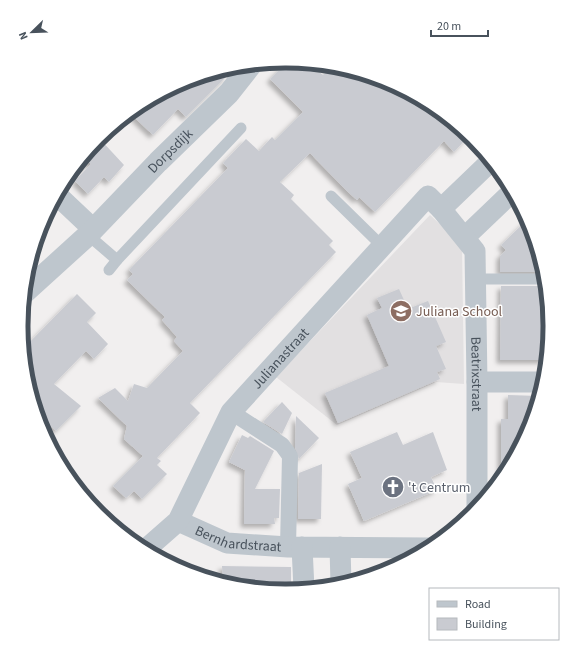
<svg xmlns="http://www.w3.org/2000/svg" width="571" height="652" viewBox="0 0 571 652" font-family="'Source Sans 3',sans-serif">
<style>
.education{fill:#e2e0e1}
.building{fill:#c9cbd1;filter:url(#shadow)}
.lines{fill:none;stroke-linecap:round;stroke-linejoin:round}
.service{stroke:#bec6cd;stroke-width:11}
.pedestrian{stroke:#bec6cd;stroke-width:16}
.minor{stroke:#bec6cd;stroke-width:21}
.tertiary{stroke:#bec6cd;stroke-width:22}
.labels{text-anchor:middle;stroke-width:3;stroke-linejoin:round;paint-order:stroke}
.street-label{font-size:14px;fill:#48525c;stroke:#fff}
.education-label{font-size:14px;fill:#785e54;stroke:#fff;text-anchor:start}
.worship-label{font-size:14px;fill:#5b616d;stroke:#fff;text-anchor:start}
.rim{fill:none;stroke:#48525c;stroke-width:5}
</style>
<defs>
<filter id="shadow"><feDropShadow dx="-3.5" dy="3.5" stdDeviation="2" flood-color="#0004"/></filter>
</defs>
<rect width="100%" height="100%" fill="#f1efef"/>
<path class="education" d="M430,215l32,30 2,139 -28,-2 -99,43 -61,-48z"/>
<g class="building">
<path d="M287,62l23,2 13,11 9,-9 5,1 50,15 46,24 36,30 -15,16 -10,-11 -69,71 -16,-15 -2,3 -10,-9 -37,-38 -30,29 14,13 -3,4 42,42 -4,4 7,7 -146,151 10,10 -43,45 4,3 -4,4 10,9 -25,25 -8,-8 -8,7 -13,-12 30,-30 -19,-17 3,-13 -29,-28 17,-10 13,13 6,-17 13,4 36,-37 -9,-10 3,-4 -15,-17 3,-3 -38,-37 6,-6 -4,-4 99,-102 -5,-5 23,-24 13,12 13,-14 3,3 28,-28 -33,-33z"/>
<path d="M221,70l6,6 -41,41 -8,-8 -25,26 -23,-22 9,-7 45,-24z"/>
<path d="M99,138l25,27 -15,17 -5,-5 -16,17 -13,-13 16,-17 -8,-7z"/>
<path d="M527,220l17,52h-44v-16l6,-6 -5,-5z"/>
<path d="M501,286h45l4,40 -3,34h-47z"/>
<path d="M399,289l9,20 20,-8 18,41 -10,4 10,23 -9,3 3,7 -102,44 -13,-30 64,-27 -22,-51 15,-7 -5,-10z"/>
<path d="M77,294l19,19 -9,9 21,22 -14,15 -8,-8 -32,33 27,22 -25,25 -12,-11 -4,3 -14,-46 -3,-28z"/>
<path d="M508,395l31,1 -9,31 -29,51v-59h7z"/>
<path d="M282,402l10,11 -10,21 -19,-12z"/>
<path d="M296,416l23,22 -20,21 -4,-12z"/>
<path d="M397,432l6,13 30,-13 14,38 -16,7 6,13 -73,31 -16,-37 14,-6 -12,-26z"/>
<path d="M242,435l6,3 2,-2 24,15 -19,38h25l-1,29h-5l1,6h-31l1,-54 -16,-8z"/>
<path d="M322,464l-1,55h-23l1,-46z"/>
<path d="M222,566l69,1v19h-17v3l-40,-4 -11,-3z"/>
</g>
<g class="lines">
<g class="service">
<path d="M331,196l51,50"/>
<path d="M88,235l29,25 -8,10"/>
<path d="M117,260l124,-132"/>
<path d="M475,279h70"/>
</g>
<path class="pedestrian" d="M231,412l51,33 8,11 -2,91"/>
<g class="minor">
<path d="M57,195l36,34"/>
<path d="M441,209l50,-48"/>
<path d="M465,237l47,-45"/>
<path d="M477,382h67"/>
<path id="s1" d="M178,521l49,22 61,4 140,1"/>
<path d="M302,547l2,42"/>
<path d="M340,547l1,37"/>
<path id="s2" d="M145,550l33,-29 53,-109 197,-216 13,13 34,42 2,131v125"/>
</g>
<path class="tertiary" id="s3" d="M24,293l64,-58 70,-73 71,-69 22,-28"/>
</g>
<defs>
<g id="school-disc" transform="scale(1.15)"><circle r="9.5" fill="#8d6e63" stroke="#fff"/><path d="M0-5L7-2L0 1L-7-2ZM-4 1L0 2.5L4 1V4Q0 6-4 4Z" fill="#fff"/></g>
<g id="church-disc" transform="scale(1.15)"><circle r="9.5" fill="#6b7280" stroke="#fff"/><path d="M-1.2-6h2.4v3.5h3.3v2.4h-3.3V6h-2.4V-.1h-3.3v-2.4h3.3Z" fill="#fff"/></g>
</defs>
<g fill-rule="evenodd">
<use href="#school-disc" x="401" y="311"/>
<use href="#church-disc" x="393" y="487"/>
</g>
<g class="labels">
<g class="street-label">
<text dy="5" stroke="none"><textPath href="#s3" startOffset="204">Dorpsdijk</textPath></text>
<text dy="5" stroke="none"><textPath href="#s2" startOffset="238">Julianastraat</textPath></text>
<text dy="5" stroke="none"><textPath href="#s2" startOffset="653">Beatrixstraat</textPath></text>
<text dy="5" stroke="none"><textPath href="#s1" startOffset="64">Bernhardstraat</textPath></text>
</g>
<g class="education-label">
<text x="416" y="316">Juliana School</text>
</g>
<g class="worship-label">
<text x="408" y="492">'t Centrum</text>
</g>
</g>
<path d="M0 0H571V652H0ZM285 68H286A257 257 0 0 1 543 325V327A257 257 0 0 1 286 584H285A257 257 0 0 1 28 327V325A257 257 0 0 1 285 68Z" fill="#fff" fill-rule="evenodd"/>
<path class="rim" d="M285 68H286A257 257 0 0 1 543 325V327A257 257 0 0 1 286 584H285A257 257 0 0 1 28 327V325A257 257 0 0 1 285 68Z"/>
<rect x="429" y="588" width="130" height="52" fill="#ffffff" stroke="#b6babe"/>
<rect x="437" y="601" width="20" height="6" fill="#bec6cd" stroke="#b6babe"/>
<text x="465" y="608" font-size="12" fill="#48525c">Road</text>
<rect x="437" y="618" width="20" height="12" fill="#c9cbd1" stroke="#b6babe"/>
<text x="465" y="628" font-size="12" fill="#48525c">Building</text>
<g transform="translate(32 32) rotate(247)" stroke="#ffffff" stroke-width="3" paint-order="stroke">
<path d="M0-3L7 15L0 10L-7 15Z" fill="#48525c"/>
<text y="-6" font-size="11" font-weight="bold" text-anchor="middle" fill="#48525c">N</text>
</g>
<path d="M431 30v6h57v-6" fill="none" stroke="#48525c" stroke-width="2"/>
<text x="437" y="30" font-size="12" fill="#48525c" stroke="#ffffff" stroke-width="3" paint-order="stroke">20 m</text>
</svg>
